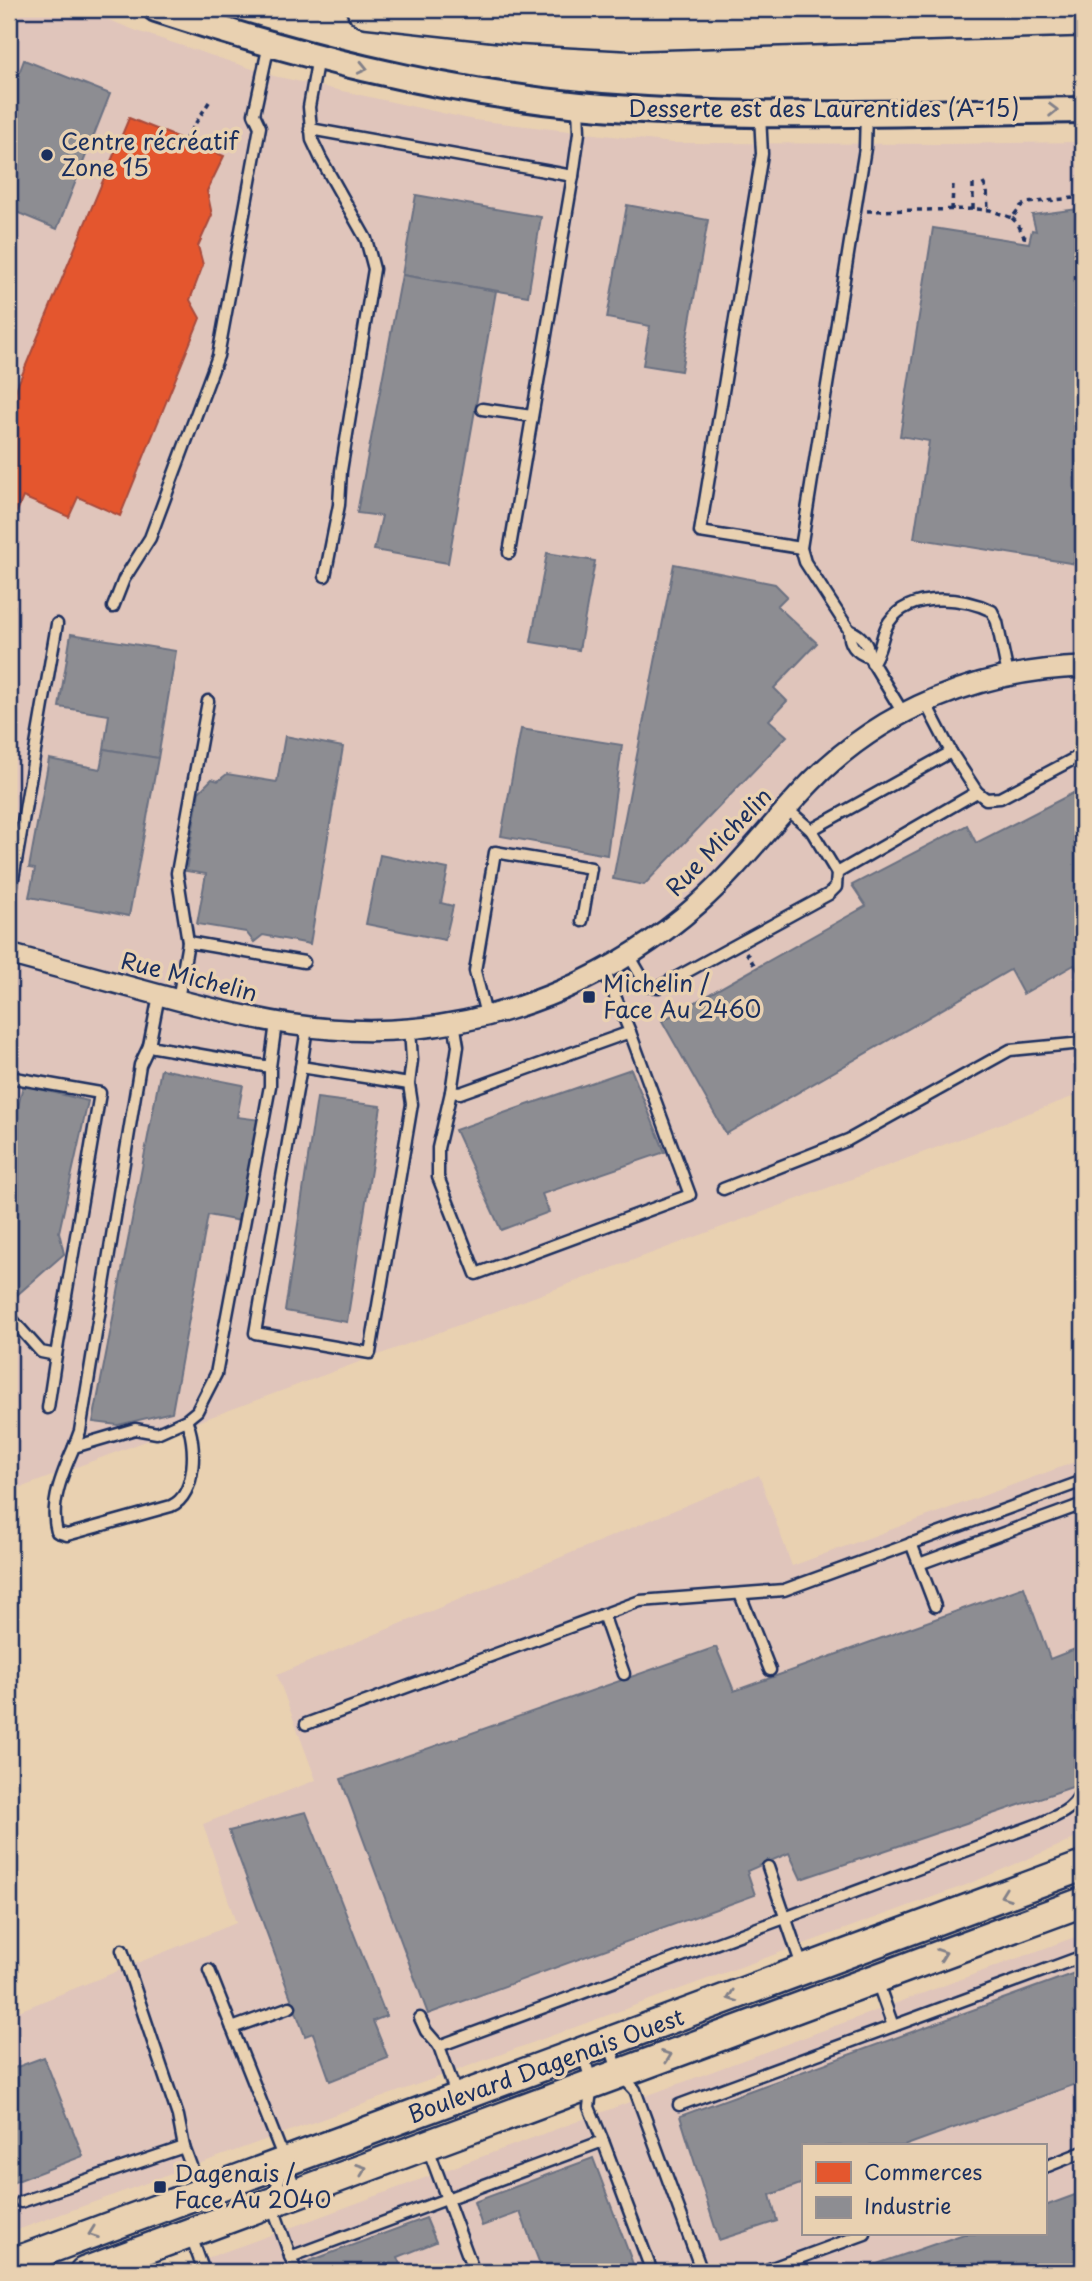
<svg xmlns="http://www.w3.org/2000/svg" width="1092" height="2281" viewBox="0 0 1092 2281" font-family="'Playpen Sans',sans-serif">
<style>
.built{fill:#e0c5bb;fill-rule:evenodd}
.shops{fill:#e4572e;stroke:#a84b3c;stroke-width:2}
.industry{fill:#8d8d92;stroke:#6b7182;stroke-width:2}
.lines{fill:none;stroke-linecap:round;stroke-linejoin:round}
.service-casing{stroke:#1b2f5e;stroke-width:15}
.minor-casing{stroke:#1b2f5e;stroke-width:24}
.tertiary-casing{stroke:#1b2f5e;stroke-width:30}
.secondary-casing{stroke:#1b2f5e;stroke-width:33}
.motorway-casing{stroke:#1b2f5e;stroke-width:40}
.path{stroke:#1b2f5e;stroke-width:3.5;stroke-dasharray:5 5;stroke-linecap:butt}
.service{stroke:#e9d1b1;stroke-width:10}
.minor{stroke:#e9d1b1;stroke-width:19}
.tertiary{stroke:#e9d1b1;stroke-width:24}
.secondary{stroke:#e9d1b1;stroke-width:28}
.motorway{stroke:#e9d1b1;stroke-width:35}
.oneway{stroke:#828088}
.poi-dot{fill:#1b2f5e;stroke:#e9d1b1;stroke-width:2.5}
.labels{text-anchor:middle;stroke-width:7;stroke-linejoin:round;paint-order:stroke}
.street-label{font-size:23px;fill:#1b2f5e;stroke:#e9d1b1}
.poi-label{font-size:23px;fill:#1b2f5e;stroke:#e9d1b1;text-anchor:start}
</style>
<rect width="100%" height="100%" fill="#e9d1b1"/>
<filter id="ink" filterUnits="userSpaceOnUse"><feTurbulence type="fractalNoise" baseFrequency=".0143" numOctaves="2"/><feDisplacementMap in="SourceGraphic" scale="14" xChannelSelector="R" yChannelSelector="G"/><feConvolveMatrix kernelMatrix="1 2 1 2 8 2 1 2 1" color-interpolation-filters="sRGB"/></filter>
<g filter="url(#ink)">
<g class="built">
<path d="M9,9h72l56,22 137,45 200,44 199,23 274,1 136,-2v951l-1074,399z"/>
<path d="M1083,1459v371l-13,11 -104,44 -957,348v-218l227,-92 -33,-99 113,-44 -39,-105 482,-200 33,91z"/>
<path d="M1083,1934v338h-915l100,-36zM803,2146h242v88h-242z"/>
</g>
<path class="shops" d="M129,118l95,38 -17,35 5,24 -14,31 5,19 -13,35 10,18 -80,198 -42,-19 -9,20 -46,-20 -10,24 -4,-2v-113z"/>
<g class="industry">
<path d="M24,60l86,34 -53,135 -48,-20v-109z"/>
<path d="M416,195l125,22 -13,79 -126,-21z"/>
<path d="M627,205l81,15 -27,151 -38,-6 7,-39 -43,-8z"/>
<path d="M1078,209h5v356l-169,-27 15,-97 -29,-5 33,-208 96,15 3,-13 4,1 -4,-16z"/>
<path d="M402,275l94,16 -48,272 -74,-13 8,-34 -25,-3z"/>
<path d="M547,553l48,8 -16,89 -48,-8z"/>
<path d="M674,564l101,20 12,12 -10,10 40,37 -43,45 13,13 -18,19 18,16 -143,149 -31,-6z"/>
<path d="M9,605l5,1 -5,31z"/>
<path d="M71,634l105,17 -18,107 -54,-9 5,-34 -50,-8z"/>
<path d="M521,729l101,16 -15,110 -106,-19z"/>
<path d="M285,736l58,11 -33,197 -47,-9 -9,7 -8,-10 -49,-8 9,-50 -20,-3 13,-79 13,-13 6,2 9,-7 50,8z"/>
<path d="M104,749l54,9 -29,158 -100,-19 6,-28 -6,-1 20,-109 51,10z"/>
<path d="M1083,788v191l-9,-14 -51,29 -13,-24 -284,164 -64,-113 204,-115 -14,-21 115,-60 9,18z"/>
<path d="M380,855l68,14 -7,34 12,3 -8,34 -79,-16z"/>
<path d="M161,1069l82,16 -6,32 24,3 -21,101 -32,-6 -36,197 -54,13 -25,-3z"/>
<path d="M631,1069l34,83 -123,42 7,18 -48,18 -46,-100z"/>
<path d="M23,1085l65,16 -29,131 5,22 -55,48v-76l2,-2 -2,-5v-72z"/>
<path d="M317,1098l64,8 -34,216 -62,-11z"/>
<path d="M1024,1587l26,72 33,-13v31l-8,109 -274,93 -12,-26 -42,18 8,24 -327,119 -87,-235 375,-132 18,44z"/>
<path d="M306,1812l80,204 -13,5 15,37 -58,23 -17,-48 -8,3 -76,-205z"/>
<path d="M1083,1970v128l-7,-14 -172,62h-101v37l-33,12 7,26 -58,19 -39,-124z"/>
<path d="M44,2057l39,99 -74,28v-114z"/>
<path d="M593,2158l43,114h-93l-23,-60 -38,14 -8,-24z"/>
<path d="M1083,2192v80h-220l-1,-3 102,-35h81v-28z"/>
<path d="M426,2218l10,24 -38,15 6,15h-96l-4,-9z"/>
</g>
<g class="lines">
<g class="service-casing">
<g id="service">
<path d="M318,57l-9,50 3,33 9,19 45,80 8,30 -33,202 -2,34 -14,71"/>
<path d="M866,113l-1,35 -64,400 4,14 44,68c0,15 6,22 20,27"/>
<path d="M760,115l2,39 -62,378 101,16"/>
<path d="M310,129l263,47 6,-43 -1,-28"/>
<path d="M482,409l50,7"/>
<path d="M509,553l64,-377"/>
<path d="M113,607l11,-28 26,-41 68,-182 42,-229 -6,-13 15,-70"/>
<path d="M849,630c12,5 20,14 20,27l34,56"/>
<path d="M872,663c10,-12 9,-29 17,-41 21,-31 74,-25 103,-11l5,11 11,53"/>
<path d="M977,792l9,7 14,-1 83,-44"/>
<path d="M786,808l25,22 140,-78 -26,-50"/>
<path d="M811,830l26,43 140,-81 -26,-40"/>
<path d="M9,902l48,-278"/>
<path d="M188,942l-11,-69 31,-172"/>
<path d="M629,955l18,31 12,1 170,-93 7,-7 1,-14"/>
<path d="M159,995l-10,51 121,21 6,-44"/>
<path d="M178,1000l10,-58 116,20"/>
<path d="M486,1015l-11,-44 20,-119 96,16 -9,53"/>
<path d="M454,1022l4,24 -7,46 9,1 170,-61 -26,-62"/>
<path d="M307,1028l-6,39 108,17 3,-24 -2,-31"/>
<path d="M301,1067l-46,266 115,20 42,-249 -3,-20"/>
<path d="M9,1077l91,16 -44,262 -15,-3 -32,-36"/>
<path d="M451,1092l-13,56v29l38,97 214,-79 -60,-163"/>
<path d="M723,1189l125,-49 162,-90 73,-7"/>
<path d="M48,1408l8,-53"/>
<path d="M186,1420c11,22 11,75 -15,86l-104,29 -10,-3c-8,-28 6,-60 17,-85l61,-18 22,4 29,-13 11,-9 19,-37 54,-288v-19"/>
<path d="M74,1447l6,-16 60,-366 9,-19"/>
<path d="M911,1543l24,63"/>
<path d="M919,1564l164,-60"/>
<path d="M740,1594l30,76"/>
<path d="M603,1614l21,60"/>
<path d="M306,1724l334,-123 144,-11 299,-109"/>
<path d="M768,1867l34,99"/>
<path d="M122,1950l56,166 6,31"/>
<path d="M209,1970l88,222"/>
<path d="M877,1981l16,45"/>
<path d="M420,2018l6,13 13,15"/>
<path d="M232,2028l58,-21"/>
<path d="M609,2043l10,30 16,17 67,182"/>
<path d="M456,2094l-17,-48 602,-223c21,-9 38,-16 42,-40"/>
<path d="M679,2105l404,-149"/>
<path d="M603,2141l49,131"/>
<path d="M428,2148l46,124"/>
<path d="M1045,2167l38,-15"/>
<path d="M283,2169l-12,33 25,70"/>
<path d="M21,2202l163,-55 16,43"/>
<path d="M190,2233l14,39"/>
<path d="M290,2257l313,-116 -14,-34 3,-24 -10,-31"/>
<path d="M761,2272l104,-38"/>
</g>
</g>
<g class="minor-casing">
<path id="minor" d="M9,954c56,15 112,31 169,46 78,20 149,36 231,29 106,-9 210,-55 289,-125 42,-37 75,-83 114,-123 72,-73 170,-111 271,-114"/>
</g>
<g class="tertiary-casing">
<path id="tertiary" d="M156,9c138,45 279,82 424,96 166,16 336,7 503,5"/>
</g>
<g class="secondary-casing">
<g id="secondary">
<path d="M9,2264l1074,-398"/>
<path d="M84,2272l999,-370"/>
</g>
</g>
<g class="motorway-casing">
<g id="motorway">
<path d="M365,9l154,17 112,6 267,-8"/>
<path d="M877,24l206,-6"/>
</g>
</g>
<g class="path">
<path d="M185,140l26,-41"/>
<path d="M983,183l4,7 1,20"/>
<path d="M973,209v-26"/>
<path d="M952,210l1,-26"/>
<path d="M867,211l110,-2 13,1 22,8 9,-12 6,-3 56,-6"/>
<path d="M1012,218l6,6 6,13 6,1"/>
<path d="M746,952l10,16"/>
</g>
<use href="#service" class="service"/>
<use href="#minor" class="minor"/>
<use href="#tertiary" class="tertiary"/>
<use href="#secondary" class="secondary"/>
<use href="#motorway" class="motorway"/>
</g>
<defs><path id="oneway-chevron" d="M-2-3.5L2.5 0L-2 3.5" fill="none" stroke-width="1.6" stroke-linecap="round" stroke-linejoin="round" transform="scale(1.75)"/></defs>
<g class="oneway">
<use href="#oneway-chevron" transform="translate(363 68) rotate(13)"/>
<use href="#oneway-chevron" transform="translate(1053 110) rotate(-1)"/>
<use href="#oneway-chevron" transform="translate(1005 1895) rotate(160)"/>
<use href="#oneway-chevron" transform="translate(942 1954) rotate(-20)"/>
<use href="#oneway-chevron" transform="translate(732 1997) rotate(160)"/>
<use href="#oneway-chevron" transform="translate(667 2056) rotate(-20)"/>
<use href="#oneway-chevron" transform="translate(362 2169) rotate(-20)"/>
<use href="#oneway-chevron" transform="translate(93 2233) rotate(160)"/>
</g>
</g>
<g class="poi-dot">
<circle cx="47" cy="155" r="7"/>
<rect x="582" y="990" width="14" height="14" rx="3.5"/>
<rect x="153" y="2180" width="14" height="14" rx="3.5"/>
</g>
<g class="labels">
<g class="street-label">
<text x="824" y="117">Desserte est des Laurentides (A-15)</text>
<text transform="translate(719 842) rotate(-46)" y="8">Rue Michelin</text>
<text transform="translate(189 977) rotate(14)" y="8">Rue Michelin</text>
<text transform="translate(546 2066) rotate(-20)" y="8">Boulevard Dagenais Ouest</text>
</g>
<g class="poi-label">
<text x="61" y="150">Centre récréatif<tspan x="61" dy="26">Zone 15</tspan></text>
<text x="603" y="992">Michelin /<tspan x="603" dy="26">Face Au 2460</tspan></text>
<text x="174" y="2182">Dagenais /<tspan x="174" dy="26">Face Au 2040</tspan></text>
</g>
</g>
<rect width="1092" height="2281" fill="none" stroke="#e9d1b1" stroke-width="35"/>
<rect x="18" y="18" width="1057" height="2246" fill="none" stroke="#1b2f5e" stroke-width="2.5" filter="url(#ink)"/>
<rect x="802" y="2144" width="245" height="91" fill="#e9d1b1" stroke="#979090" stroke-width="2"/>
<rect x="816" y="2162" width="35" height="21" fill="#e4572e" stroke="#979090" stroke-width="2"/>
<text x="864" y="2180" font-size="21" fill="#1b2f5e">Commerces</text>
<rect x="816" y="2197" width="35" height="21" fill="#8d8d92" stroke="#979090" stroke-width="2"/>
<text x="864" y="2214" font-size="21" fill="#1b2f5e">Industrie</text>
</svg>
